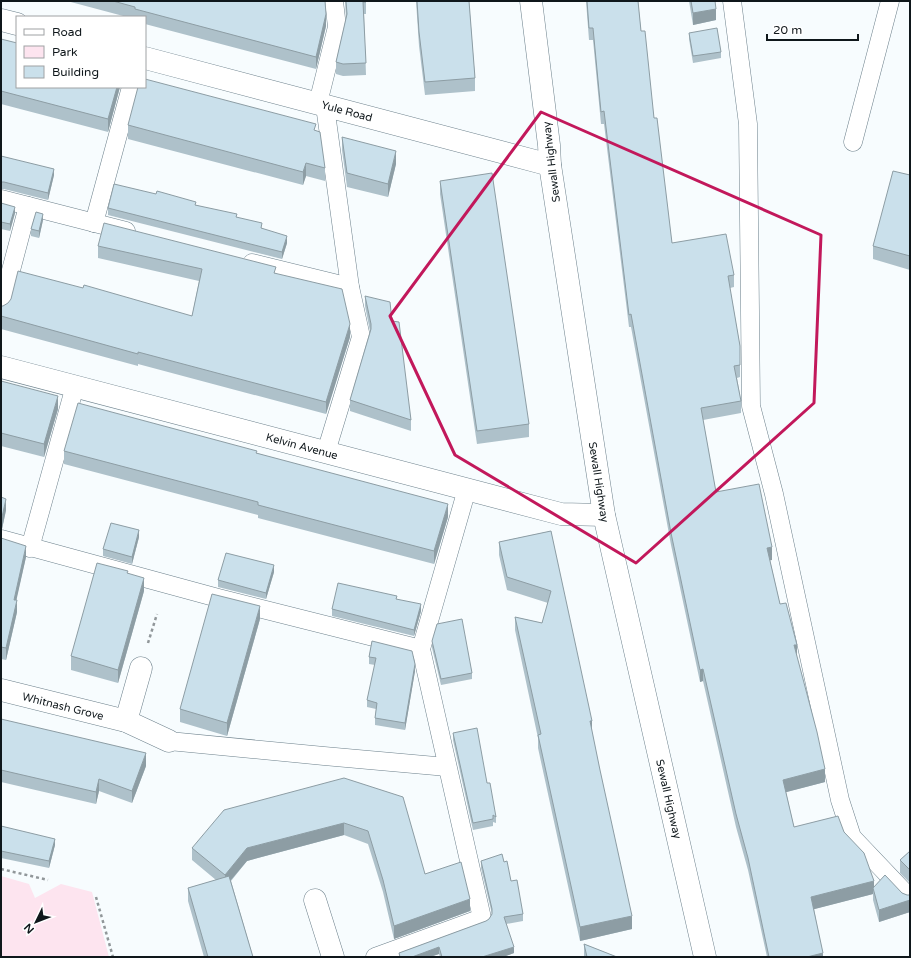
<svg xmlns="http://www.w3.org/2000/svg" width="911" height="958" viewBox="0 0 911 958" font-family="'Varela Round',sans-serif">
<style>
.green{fill:#fde4ef}
.lines{fill:none;stroke-linecap:round;stroke-linejoin:round}
.service-casing{stroke:#6d818c;stroke-width:19}
.minor-casing{stroke:#6d818c;stroke-width:23}
.tertiary-casing{stroke:#6d818c;stroke-width:23}
.path{stroke:#91979a;stroke-width:2.5;stroke-dasharray:3 3;stroke-linecap:butt}
.service{stroke:#fff;stroke-width:18}
.minor{stroke:#fff;stroke-width:22}
.tertiary{stroke:#fff;stroke-width:22}
.wall{fill:#aec1ca}
.shaded-wall{fill:#8d9da4}
.building{fill:#cae0eb;stroke:#8d9da4}
.marked{fill:none;stroke:#c2185b;stroke-width:3;stroke-linejoin:round}
.labels{text-anchor:middle;stroke-width:3;stroke-linejoin:round;paint-order:stroke}
.street-label{font-size:11px;fill:#0f171b;stroke:#fff}
</style>
<rect width="100%" height="100%" fill="#f7fcfe"/>
<path class="green" d="M1,876l28,8 6,14 26,-14 31,8 17,65h-108z"/>
<g class="lines">
<g class="service-casing">
<g id="service">
<path d="M732,1l16,123 3,282 23,88 66,306 12,37 58,61"/>
<path d="M318,103l19,-76 -3,-26"/>
<path d="M325,106l25,181 11,50 -35,115"/>
<path d="M853,142l37,-141"/>
<path d="M1,199l125,32"/>
<path d="M94,223l37,-136"/>
<path d="M252,263l98,24"/>
<path d="M1,308l27,-102"/>
<path d="M1,539l217,59 203,51"/>
<path d="M30,548l45,-162"/>
<path d="M169,741l155,15 123,11"/>
<path d="M375,957l107,-39 -61,-269 46,-160"/>
</g>
</g>
<g class="minor-casing">
<g id="minor">
<path d="M1,20l16,4"/>
<path d="M145,58l405,107"/>
<path d="M1,367l560,147 43,1"/>
<path d="M1,690l125,31 43,20"/>
<path d="M126,721l15,-53"/>
<path d="M315,900l18,57"/>
</g>
</g>
<g class="tertiary-casing">
<path id="tertiary" d="M531,1l18,144 1,20 54,350 101,442"/>
</g>
<g class="path">
<path d="M148,643l9,-29"/>
<path d="M1,869l47,11"/>
<path d="M96,897l17,60"/>
</g>
<use href="#service" class="service"/>
<use href="#minor" class="minor"/>
<use href="#tertiary" class="tertiary"/>
</g>
<g class="wall">
<path d="M67,1h258l1,25 -10,43 -171,-45v-7h-18z"/>
<path d="M345,1h21v13h-2l2,61 -23,1 -7,-2v-12l10,-44z"/>
<path d="M416,1h53l6,77v13l-50,4 -6,-49z"/>
<path d="M586,1h52l3,30 31,212 62,32v12l-4,1 10,58v31l-3,1 4,23v12l-38,7 13,72 56,68h-2l10,44 17,53 28,125 -39,10 8,35 50,5 30,55 28,6 5,2h3v17l-31,10 -6,-22v-6l-59,15 9,48h-56l-19,-87 -12,-43 -33,-146 -3,1 -29,-137 -40,-218h-2l-25,-203h-3l-8,-84h-4z"/>
<path d="M689,1h26l1,19 -23,5z"/>
<path d="M689,33l32,19v6l-28,5 -4,-24z"/>
<path d="M1,39l16,48h103l-12,45 -107,-28z"/>
<path d="M128,125l188,6 9,37v13l-19,-5 -3,9 -175,-46z"/>
<path d="M342,137l54,27 -8,33 -41,-10 -5,-37z"/>
<path d="M1,156l53,19 -6,25 -44,-11h-3z"/>
<path d="M910,175v95l-37,-11v-13z"/>
<path d="M440,181l89,243v13l-52,7 -37,-250z"/>
<path d="M1,203l14,10 -5,18 -9,-2z"/>
<path d="M196,205l41,12 25,11 25,15 -5,16 -174,-44v-7z"/>
<path d="M43,220l-4,18 -8,-2v-7z"/>
<path d="M98,246l178,27 74,64 -24,77 -188,-50v2l-137,-37v-23l191,10 7,-35 -101,-23z"/>
<path d="M365,296l27,25 19,99v11l-61,-20v-11l20,-69 -5,-25z"/>
<path d="M1,381l57,28 -14,48 -43,-11z"/>
<path d="M64,451l193,2 191,64 -14,47 -176,-46v-3l-194,-51z"/>
<path d="M1,497l5,13 -4,19h-1z"/>
<path d="M551,531l81,398 -52,12 -42,-193v-10l-23,-108v-13l27,6 6,-20 -41,-13 -8,-35v-13z"/>
<path d="M139,537l-7,27 -29,-8v-7z"/>
<path d="M1,538l25,19 -10,43 1,12 -11,48 -5,-1z"/>
<path d="M274,572l-8,27 -48,-12v-7z"/>
<path d="M128,573l16,18 -26,92 -47,-13v-14z"/>
<path d="M397,599l24,12 -7,25 -82,-20v-7z"/>
<path d="M260,619l-33,117 -47,-14v-13z"/>
<path d="M372,641l43,30 -10,59 -30,-5v-7l1,-9 -9,-2v-7l8,-35 -6,-1v-7z"/>
<path d="M432,641l40,32v6l-31,6 -9,-37z"/>
<path d="M1,719l145,47 -14,37 -33,-12 -3,13 -95,-22z"/>
<path d="M453,733l34,50 9,34v6l-3,-1v4l-20,4 -20,-90z"/>
<path d="M344,778l81,96 45,37 -76,28 -11,-47 -15,-48 -24,-9 -97,26 -16,20 22,76h-49l-16,-56v-13l28,-8 -24,-20v-12z"/>
<path d="M1,826l54,19 -6,23 -48,-10z"/>
<path d="M910,851v32l-10,-10v-13z"/>
<path d="M481,861l23,1 19,52v7l-17,3 8,29 -11,4h-63l-1,-3 -9,3h-31v-4l87,-32 3,-2 3,-5 -11,-46z"/>
<path d="M584,944l33,13h-33z"/>
</g>
<g class="shaded-wall">
<path d="M716,9v11l-23,5v-12z"/>
<path d="M326,14v12l-10,43v-12z"/>
<path d="M117,87h3l-12,45v-13z"/>
<path d="M396,151v13l-8,33v-13z"/>
<path d="M306,163v13l-3,9v-13z"/>
<path d="M54,169v6l-6,25v-7z"/>
<path d="M15,207v6l-5,18v-7z"/>
<path d="M43,214v6l-4,18v-7z"/>
<path d="M287,236v7l-5,16v-7z"/>
<path d="M350,324v13l-24,77v-12z"/>
<path d="M58,396v13l-14,48v-13z"/>
<path d="M6,499v11l-4,19v-12z"/>
<path d="M448,504v13l-14,47v-13z"/>
<path d="M139,530v7l-7,27v-7z"/>
<path d="M26,546v11l-12,54v-11z"/>
<path d="M772,547v13l-5,1v-13z"/>
<path d="M274,565v7l-8,27v-6z"/>
<path d="M144,578v13l-26,92v-13z"/>
<path d="M17,600v12l-11,48v-12z"/>
<path d="M421,604v7l-7,25v-6z"/>
<path d="M260,606v13l-33,117v-13z"/>
<path d="M794,645h3v12z"/>
<path d="M415,664v7l-10,59v-7z"/>
<path d="M703,669v12l-3,1v-12z"/>
<path d="M590,721h2v13z"/>
<path d="M146,753v13l-14,37v-12z"/>
<path d="M825,769v13l-42,11v-13z"/>
<path d="M99,779v12l-3,13v-12z"/>
<path d="M344,823v12l-97,26 -22,26v-12l22,-27z"/>
<path d="M55,839v6l-6,23v-7z"/>
<path d="M874,881v10l-1,-3v6l-62,16v-13z"/>
<path d="M470,899v12l-76,28v-13z"/>
<path d="M910,900v12l-31,10v-12z"/>
<path d="M632,916v13l-52,12v-14z"/>
<path d="M439,947v7l-9,3h-18z"/>
<path d="M514,947v6l-11,4h-21z"/>
<path d="M823,953v4h-16z"/>
</g>
<g class="building">
<path d="M113,1h212l1,13 -10,43 -181,-48v-2z"/>
<path d="M346,1h20v1h-3l3,61 -23,1 -7,-2 11,-48z"/>
<path d="M417,1h52l6,77 -50,4 -6,-50z"/>
<path d="M587,1h51l3,30h4l9,87h3l15,125 54,-9 8,41 -6,1 12,70v19l-6,1 7,35 -40,7 15,84 43,-8 13,63 -5,1 13,56 6,-1 11,42h-3l23,87 8,37 -42,11 11,47 44,-11 6,16 20,21 10,28 -63,16 12,56 -16,4h-38l-21,-99 -12,-44 -33,-145 -3,1 -29,-137 -40,-219 -2,1 -25,-204 -3,1 -8,-84h-4z"/>
<path d="M691,1h24l1,8 -23,4z"/>
<path d="M717,28l4,24 -28,4 -4,-23z"/>
<path d="M1,39l16,4v44h100l-9,32 -107,-28z"/>
<path d="M145,79l171,45 -2,6 6,2 5,36 -19,-5 -3,9 -175,-47 10,-38h7z"/>
<path d="M342,137l54,14 -8,33 -41,-11z"/>
<path d="M1,156l53,13 -6,24 -44,-11h-3z"/>
<path d="M893,171l17,4v81l-37,-10z"/>
<path d="M492,173l37,251 -52,7 -37,-250z"/>
<path d="M114,184l42,10 1,-3 39,11 -1,3 42,9 -1,3 26,6 -1,5 26,8 -5,16 -174,-44z"/>
<path d="M1,203l14,4 -5,17 -9,-2z"/>
<path d="M36,212l7,2 -4,17 -8,-2z"/>
<path d="M104,223l172,44 -2,6 68,16 8,35 -24,78 -188,-50v2l-137,-38v-10h2l5,-3 3,-4 7,-28 65,17 1,-3 108,31 10,-47 -104,-23z"/>
<path d="M365,296l25,6 2,19 7,1 12,98 -61,-20 21,-71v-5z"/>
<path d="M1,381l57,15 -14,48 -43,-11z"/>
<path d="M78,403l179,48 -1,2 192,51 -14,47 -176,-46v-3l-194,-51z"/>
<path d="M1,497l5,2 -4,18h-1z"/>
<path d="M111,523l28,7 -7,27 -29,-8z"/>
<path d="M551,531l41,190h-2l10,49 32,146 -52,11 -42,-192 3,-1 -26,-117 27,6 9,-32 -44,-14 -8,-35z"/>
<path d="M1,538l25,8 -12,54h3l-11,48 -5,-1z"/>
<path d="M226,553l48,12 -8,28 -48,-13z"/>
<path d="M97,563l31,8 -1,2 17,5 -26,92 -47,-14z"/>
<path d="M338,583l59,13 -1,3 25,5 -7,26 -82,-21z"/>
<path d="M212,594l48,12 -33,117 -47,-14z"/>
<path d="M462,619l10,54 -31,6 -9,-38 5,-17z"/>
<path d="M372,641l40,10 3,13 -10,59 -30,-5 2,-15 -10,-3 9,-42 -7,-1z"/>
<path d="M1,719l145,34 -14,38 -33,-12 -3,13 -95,-22z"/>
<path d="M477,728l10,55h3l6,34 -3,-2v4l-20,4 -20,-90z"/>
<path d="M344,778l59,19 22,77 36,-12 9,37 -76,27 -11,-46 -15,-49 -24,-8 -97,25 -22,27 -33,-27 32,-38z"/>
<path d="M1,826l54,13 -6,22 -48,-10z"/>
<path d="M910,851v19l-10,-10z"/>
<path d="M502,854l2,8 3,-1 4,20 6,-1 6,34 -19,3 10,30 -32,10h-40l-3,-10 -27,10h-12l-1,-4 87,-32 3,-2 3,-5v-5l-11,-48z"/>
<path d="M885,875l17,18 5,2h3v5l-31,10 -6,-22z"/>
<path d="M229,876l24,81h-45l-20,-69z"/>
<path d="M584,944l33,13h-30z"/>
</g>
<path class="marked" d="M541,112l280,123 -7,168 -178,160 -181,-108 -65,-139z"/>
<g class="labels">
<g class="street-label">
<text transform="translate(347 111) rotate(15)" y="4">Yule Road</text>
<text transform="translate(551 162) rotate(-97)" y="4">Sewall Highway</text>
<text transform="translate(302 446) rotate(15)" y="4">Kelvin Avenue</text>
<text transform="translate(599 482) rotate(81)" y="4">Sewall Highway</text>
<text transform="translate(63 706) rotate(14)" y="4">Whitnash Grove</text>
<text transform="translate(669 799) rotate(77)" y="4">Sewall Highway</text>
</g>
</g>
<rect width="911" height="958" fill="none" stroke="#0f171b" stroke-width="4"/>
<rect x="16" y="16" width="130" height="72" fill="#ffffff" stroke="#9fa2a4"/>
<rect x="24" y="29" width="20" height="6" fill="#ffffff" stroke="#9fa2a4"/>
<text x="52" y="36" font-size="12" fill="#0f171b">Road</text>
<rect x="24" y="46" width="20" height="12" fill="#fde4ef" stroke="#9fa2a4"/>
<text x="52" y="56" font-size="12" fill="#0f171b">Park</text>
<rect x="24" y="66" width="20" height="12" fill="#cae0eb" stroke="#9fa2a4"/>
<text x="52" y="76" font-size="12" fill="#0f171b">Building</text>
<g transform="translate(36 922) rotate(227)" stroke="#ffffff" stroke-width="3" paint-order="stroke">
<path d="M0-3L7 15L0 10L-7 15Z" fill="#0f171b"/>
<text y="-6" font-size="11" font-weight="bold" text-anchor="middle" fill="#0f171b">N</text>
</g>
<path d="M767 34v6h91v-6" fill="none" stroke="#0f171b" stroke-width="2"/>
<text x="773" y="34" font-size="12" fill="#0f171b" stroke="#ffffff" stroke-width="3" paint-order="stroke">20 m</text>
</svg>
